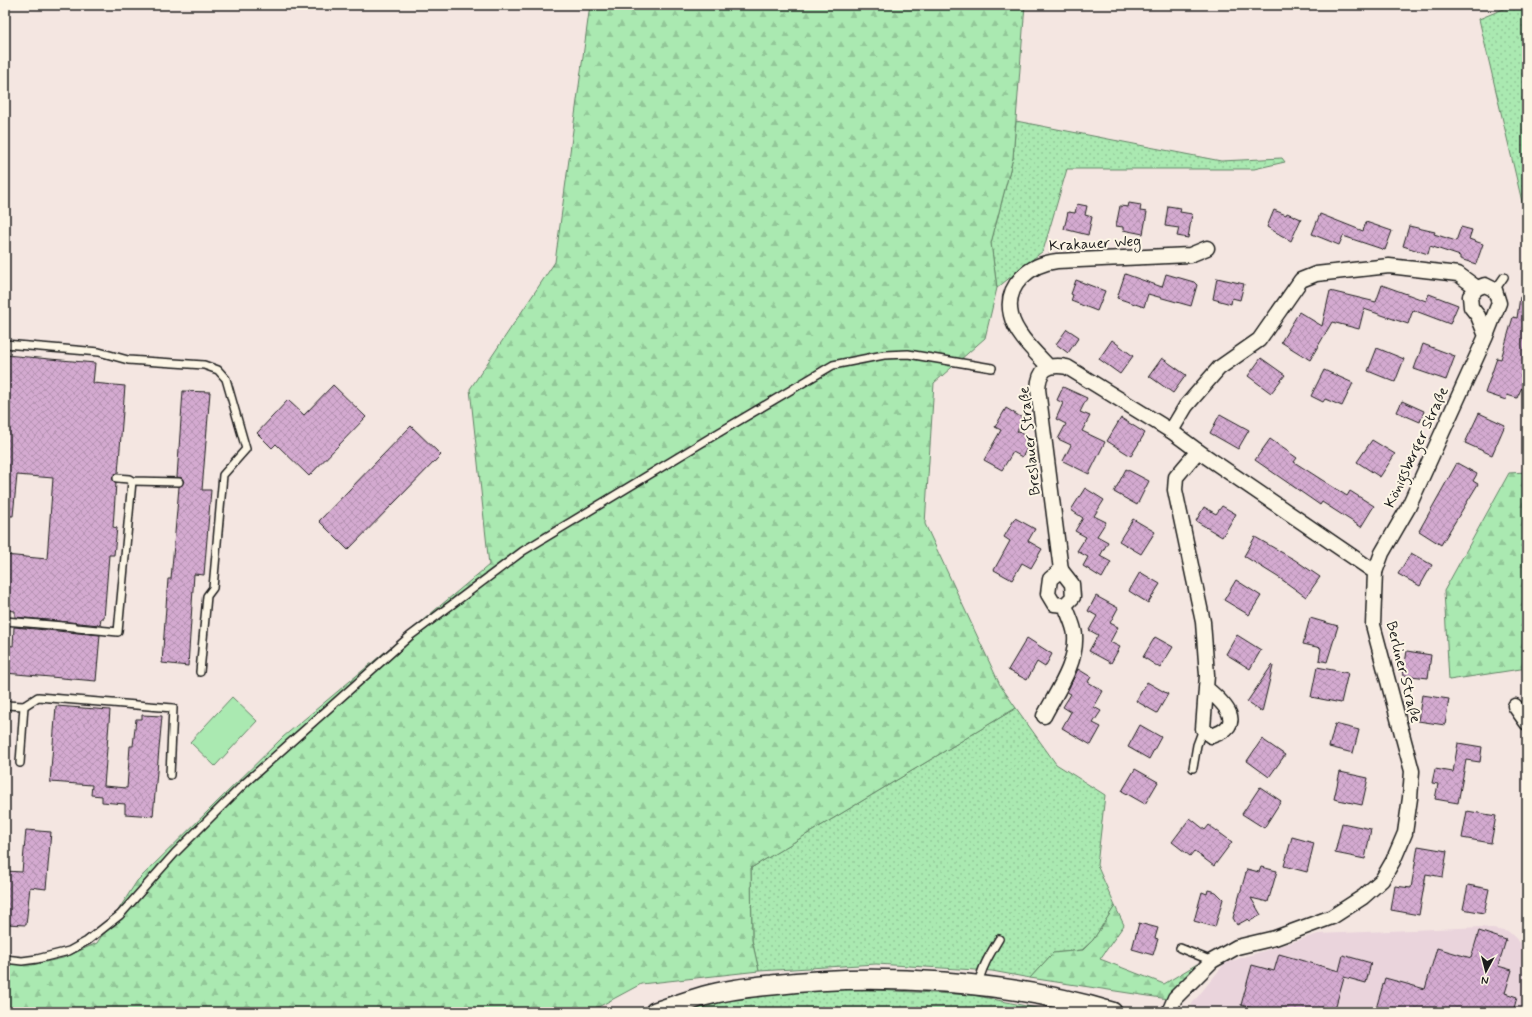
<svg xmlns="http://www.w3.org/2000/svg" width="1532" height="1017" viewBox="0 0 1532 1017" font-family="Mynerve,sans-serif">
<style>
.built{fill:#ead4dc}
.green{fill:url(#green-dots);stroke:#638266}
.forest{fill:url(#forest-firs);stroke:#638266}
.pitch{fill:#aae9b1;stroke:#638266}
.building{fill:url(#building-cross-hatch);stroke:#1c1c1c}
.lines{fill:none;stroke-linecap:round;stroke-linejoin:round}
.lane-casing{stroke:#1c1c1c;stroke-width:10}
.street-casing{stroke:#1c1c1c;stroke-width:17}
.secondary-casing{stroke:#1c1c1c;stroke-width:22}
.lane{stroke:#fcf5e5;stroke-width:7}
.street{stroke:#fcf5e5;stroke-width:14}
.secondary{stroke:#fcf5e5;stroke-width:19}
.labels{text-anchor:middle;stroke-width:4;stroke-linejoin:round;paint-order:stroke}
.street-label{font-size:15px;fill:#1c1c1c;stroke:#fcf5e5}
</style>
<defs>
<pattern id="green-dots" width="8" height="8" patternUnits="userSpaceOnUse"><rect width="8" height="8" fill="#aae9b1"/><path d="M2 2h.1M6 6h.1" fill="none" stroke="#92c798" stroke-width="1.8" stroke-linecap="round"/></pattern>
<pattern id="forest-firs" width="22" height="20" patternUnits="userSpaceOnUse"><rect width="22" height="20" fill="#aae9b1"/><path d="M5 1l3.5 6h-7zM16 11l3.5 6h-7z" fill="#92c798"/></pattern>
<pattern id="building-cross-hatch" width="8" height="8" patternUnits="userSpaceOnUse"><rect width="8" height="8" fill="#d4aad0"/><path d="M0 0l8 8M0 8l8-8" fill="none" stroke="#b592b2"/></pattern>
</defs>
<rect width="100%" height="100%" fill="#f4e6e1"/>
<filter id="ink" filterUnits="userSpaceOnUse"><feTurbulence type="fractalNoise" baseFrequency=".025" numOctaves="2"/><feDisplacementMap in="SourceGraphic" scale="8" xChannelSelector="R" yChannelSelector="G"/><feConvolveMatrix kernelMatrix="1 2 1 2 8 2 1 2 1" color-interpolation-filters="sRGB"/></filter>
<g filter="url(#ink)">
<path class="built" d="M1482,927l27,5 18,17v54l-3,9h-329l-4,-7 34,-42 93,-29z"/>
<g class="green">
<path d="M1513,5h14v201h-4l-44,-187z"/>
<path d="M1016,121l205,40 61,-3 3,4 -31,7h-187l-24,82 -46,37 -6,-45 22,-85z"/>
<path d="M1016,708l40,56 49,31 -8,70 18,41 -22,34 -11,10 -29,3 -23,25 -38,-7 -116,-7 -117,7 -7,-31 -1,-72z"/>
<path d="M835,988l138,7 82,17h-371l55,-16z"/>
</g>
<g class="forest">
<path d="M590,5h435l-12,153 -22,85 6,45 -12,50 -51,45 -9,141 75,161 16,23 -265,160 1,72 7,31 -118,13 -52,28h-584v-49l27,2 31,-7 34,-15 40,-62 146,-144 206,-172 -19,-176 85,-127z"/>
<path d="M1527,472v196l-78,12 -5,-89 65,-118z"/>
<path d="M1115,906l9,19 -24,34 64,25 33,-20 -29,35 -138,-21 23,-25 30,-3 10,-10z"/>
</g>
<path class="pitch" d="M232,697l25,24 -42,45 -25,-24z"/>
<g class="building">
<path d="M1129,203l12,2 -1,6 7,1 -4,22 -20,-4v-3l-7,-1 4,-20 8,1z"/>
<path d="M1077,204l10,2 -2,9 7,2 -4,18 -24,-6 4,-17 7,1z"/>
<path d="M1168,206l13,2 -1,4 12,2 -4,24 -11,-2 2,-8 -14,-2z"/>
<path d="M1274,210l12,5 1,-2 14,6 -10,22 -24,-14z"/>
<path d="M1320,214l43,17 3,-9 26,9 -7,19 -42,-14 -4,9 -27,-11z"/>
<path d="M1409,226l26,6 -1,2 22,7 5,-14 11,3 -3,9 14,5 -7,20 -16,-5v-3l-30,-10 -2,8 -25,-8z"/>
<path d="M1125,274l37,13 4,-13 28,8 3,3 -6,21 -43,-12 -4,13 -27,-9z"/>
<path d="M1217,278l27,6 -4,16 -8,-2 -1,6 -18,-5z"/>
<path d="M1076,280l29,11 -8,20 -26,-10 2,-6 -2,-1z"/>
<path d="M1382,285l44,16 3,-7 29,11 -8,19 -37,-14 -5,14 -44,-15 -5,20 -27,-7 -22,38 -29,-18 18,-30 23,14 8,-35 46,11z"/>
<path d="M1520,297l7,1v78l-10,22 -10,-3 -1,5 -21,-7 12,-35 4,1 12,-42 4,1z"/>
<path d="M1067,329l12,8 -11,16 -12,-9z"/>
<path d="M1112,340l21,16 -13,18 -21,-15z"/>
<path d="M1423,344l32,12 -9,24 -32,-11z"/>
<path d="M1377,348l27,11 -9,23 -27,-11z"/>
<path d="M5,355l90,8 -2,20 32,3 -7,87 -3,1 -3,4 4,5 -3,44 4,1 -3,27h-5l-5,63h-3l-1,7 -85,-8v-6l-10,-1v-55l42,4 6,-81 -36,-3 -4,41h-8z"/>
<path d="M1162,358l24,17 -13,18 -24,-17z"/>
<path d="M1261,358l24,17 -14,18 -23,-17z"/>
<path d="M1324,370l29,13 -11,23 -17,-7 -2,3 -12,-6z"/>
<path d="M333,385l33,32 -57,59 -33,-32 -4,4 -15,-15 31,-33 16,15z"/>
<path d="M1063,387l24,11 -7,14 10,4 -8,15 23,11 -16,32 -26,-13 8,-16 -13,-6 8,-15 -10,-5 7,-16 -6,-3z"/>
<path d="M183,391l27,1 -8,98h9l-7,85 -10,-1 -6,92 -26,-3 6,-84h3l8,-92 5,-5 -2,-4 -5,-1z"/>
<path d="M1402,401l22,10 -4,11 -23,-10z"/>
<path d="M1006,408l18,11 -7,12 15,9 -10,17 -9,-5 -11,18 -18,-10 17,-30 -6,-3z"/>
<path d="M1479,413l26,12 -13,30 -27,-12z"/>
<path d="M1220,414l29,16 -11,19 -28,-16z"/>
<path d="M1121,418l24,15 -14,23 -24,-15z"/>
<path d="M411,426l30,29 -93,95 -29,-29z"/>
<path d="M1270,439l27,19 -3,4 53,34 3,-5 24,15 -13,21 -39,-25 -2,3 -65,-45z"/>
<path d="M1372,440l23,14 -15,23 -23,-15z"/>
<path d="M1457,463l20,11 -4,7 5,3 -37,61 -22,-14z"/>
<path d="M1126,469l23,12 -12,24 -23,-13z"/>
<path d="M1085,488l19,12 -10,16 12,6 -9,14 11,6 -8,14 11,6 -9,16 -19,-12 5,-9 -11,-6 9,-14 -11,-6 8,-13 -12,-8z"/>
<path d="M1222,506l14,8 -14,23 -26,-16 8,-14 12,7z"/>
<path d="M1015,518l20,11 -7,12 14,8 -11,19 -9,-5 -10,17 -18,-10 16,-29 -6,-4z"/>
<path d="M1133,519l22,13 -14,22 -22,-13z"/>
<path d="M1255,537l40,23 25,17 -14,20 -25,-18 -37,-23z"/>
<path d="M1411,553l21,12 -12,21 -22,-12z"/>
<path d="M1140,572l20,12 -12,19 -19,-12z"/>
<path d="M1236,580l25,16 -12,19 -25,-15z"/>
<path d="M1096,596l22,12 -8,15 8,4 -8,15 10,5 -9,16 -22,-12 9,-16 -9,-5 8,-14 -9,-5z"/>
<path d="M1310,618l28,8 -11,36 -8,-2 2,-12 -18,-4z"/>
<path d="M14,627l86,8 -4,46 -91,-8v-28l8,1z"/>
<path d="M1237,635l24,15 -11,19 -24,-15z"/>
<path d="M1155,637l18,10 -13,21 -17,-11z"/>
<path d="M1027,638l25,16 -7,13 -8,-5 -10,18 -19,-10z"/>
<path d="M1407,651l24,4 -3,23 -25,-3z"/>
<path d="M1272,665l1,1 -11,46 -15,-10z"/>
<path d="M1317,667l31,6 -7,30 -30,-6z"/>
<path d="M1078,669l13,8 -3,5 15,9 -9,16 7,4 -8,12 8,4 -10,18 -29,-17 9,-16 -8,-5 8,-13 -4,-2z"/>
<path d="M1147,682l21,12 -11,19 -21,-12z"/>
<path d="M1422,695l27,4 -4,26 -27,-4z"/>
<path d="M56,706l54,4 -6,76 23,2 3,-42h3l3,-27h6v-4l20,1 -9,100 -28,-2v-10l-23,-2v-6l-11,-1 1,-10 -42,-3z"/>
<path d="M1335,724l24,6 -6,23 -24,-6z"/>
<path d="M1140,725l21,12 -12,22 -21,-12z"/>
<path d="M1262,739l23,16 -16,22 -22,-16z"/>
<path d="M1458,743l24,4 -2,15 -14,-2 -8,43 -23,-4 3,-15 -6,-1 3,-14 18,3z"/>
<path d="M1135,769l23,13 -13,22 -23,-13z"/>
<path d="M1340,772l28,6 -6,27 -28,-6z"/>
<path d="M1260,787l21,14 -17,27 -22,-14z"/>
<path d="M1467,811l29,5 -5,27 -29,-5z"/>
<path d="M1190,818l15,12 4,-5 23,17 -18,24 -20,-15 -4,5 -18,-14z"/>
<path d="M1342,823l29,6 -6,30 -30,-6z"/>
<path d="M26,830l25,2 -5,57 -16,-2 -4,38 -21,-1v-53l17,1z"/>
<path d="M1292,837l22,6 -7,29 -23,-6z"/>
<path d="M1418,846l29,5 -4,26 -17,-3 -7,41 -28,-5 4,-24 16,2z"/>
<path d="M1261,867l16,4 -9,31 -17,-4 10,17 -11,6 -2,-2 -11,6 -4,-7 14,-49 12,3z"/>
<path d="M1468,885l21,4 -5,24 -21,-4z"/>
<path d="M1208,890l8,2 7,7 -8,28 -21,-6 8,-29 5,2z"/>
<path d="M1139,923l19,5 -3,10 3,1 -5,16 -21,-6z"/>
<path d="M1479,931l27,9 -8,26 14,4 -7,23 12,4 -4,15h-138l10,-34 40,11 12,-41 34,10z"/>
<path d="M1279,954l60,17 4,-16 28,8 -5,20 -22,-6 -10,35h-69l-24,-7 11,-40 22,6z"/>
</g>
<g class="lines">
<g class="lane-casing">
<g id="lane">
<path d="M1495,290l9,-13"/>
<path d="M5,344l94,8 29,8 76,5 14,5 8,9 20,70 -23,26 -10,113 -6,8 -7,76"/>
<path d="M117,478l12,1 3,2 47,1"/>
<path d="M5,621l69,6 3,1 41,4 14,-151"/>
<path d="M5,705l19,1 14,-9 135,11 -3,67"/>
<path d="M20,763l4,-57"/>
<path d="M1193,768l4,-23 6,-16"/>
<path d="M1180,948l32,13"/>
<path d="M5,959l17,2 15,-2 32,-8 18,-10 33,-26 55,-62 70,-70 165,-147 113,-85 190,-115 120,-71 51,-10 24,-1 84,14"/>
<path d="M978,986c3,-18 12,-32 21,-47"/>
</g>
</g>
<g class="street-casing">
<g id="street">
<path d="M1049,367c-13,-14 -34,-33 -38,-52 -7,-30 19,-51 46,-54l133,-6 17,-7"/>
<path d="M1171,431l15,-25 33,-38 40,-28 42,-60 15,-6 73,-8 69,8 19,14"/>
<path d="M1061,570l11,14 1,13 -8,8"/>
<path d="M1375,572l7,-19 26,-45 78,-172 13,-33 -4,-13 -10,-5 -8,3 -7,8 1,11 7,9 8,20"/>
<path d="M1515,706l12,17"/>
<path d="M1044,716c13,-25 33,-52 31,-81 -1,-10 -7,-21 -10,-30l-11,-1 -6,-10 2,-15 11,-9 -23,-181c1,-19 9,-26 29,-22l104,64 27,20"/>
<path d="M1169,1012l6,-14 37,-37 25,-14 38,-9 57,-21 31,-20 19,-17 11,-19 12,-28 5,-35 2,-27 -39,-146 2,-53 -177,-121 -22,26 -1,13 28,132 4,53 -4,54 8,7c37,-11 13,-33 -5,-48"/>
</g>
</g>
<g class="secondary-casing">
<path id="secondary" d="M655,1012c16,-5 32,-11 49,-16 22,-6 46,-9 68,-11 106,-13 238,-4 340,27"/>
</g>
<use href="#lane" class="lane"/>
<use href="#street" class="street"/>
<use href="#secondary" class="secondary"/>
</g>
</g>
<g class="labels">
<g class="street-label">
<text transform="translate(1095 243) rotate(-3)" y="5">Krakauer Weg</text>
<text transform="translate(1029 441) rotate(-96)" y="5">Breslauer Straße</text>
<text transform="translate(1416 447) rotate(-65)" y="5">Königsberger Straße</text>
<text transform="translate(1404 672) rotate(76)" y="5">Berliner Straße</text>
</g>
</g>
<rect width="1532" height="1017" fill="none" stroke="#fcf5e5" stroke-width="20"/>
<rect x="10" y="10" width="1512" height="997" fill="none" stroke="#1c1c1c" stroke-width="1.5" filter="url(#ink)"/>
<g transform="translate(1486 971) rotate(187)" stroke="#fcf5e5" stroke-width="3" paint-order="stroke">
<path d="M0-3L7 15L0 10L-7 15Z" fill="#1c1c1c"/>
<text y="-6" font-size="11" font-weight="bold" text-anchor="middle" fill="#1c1c1c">N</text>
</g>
</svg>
